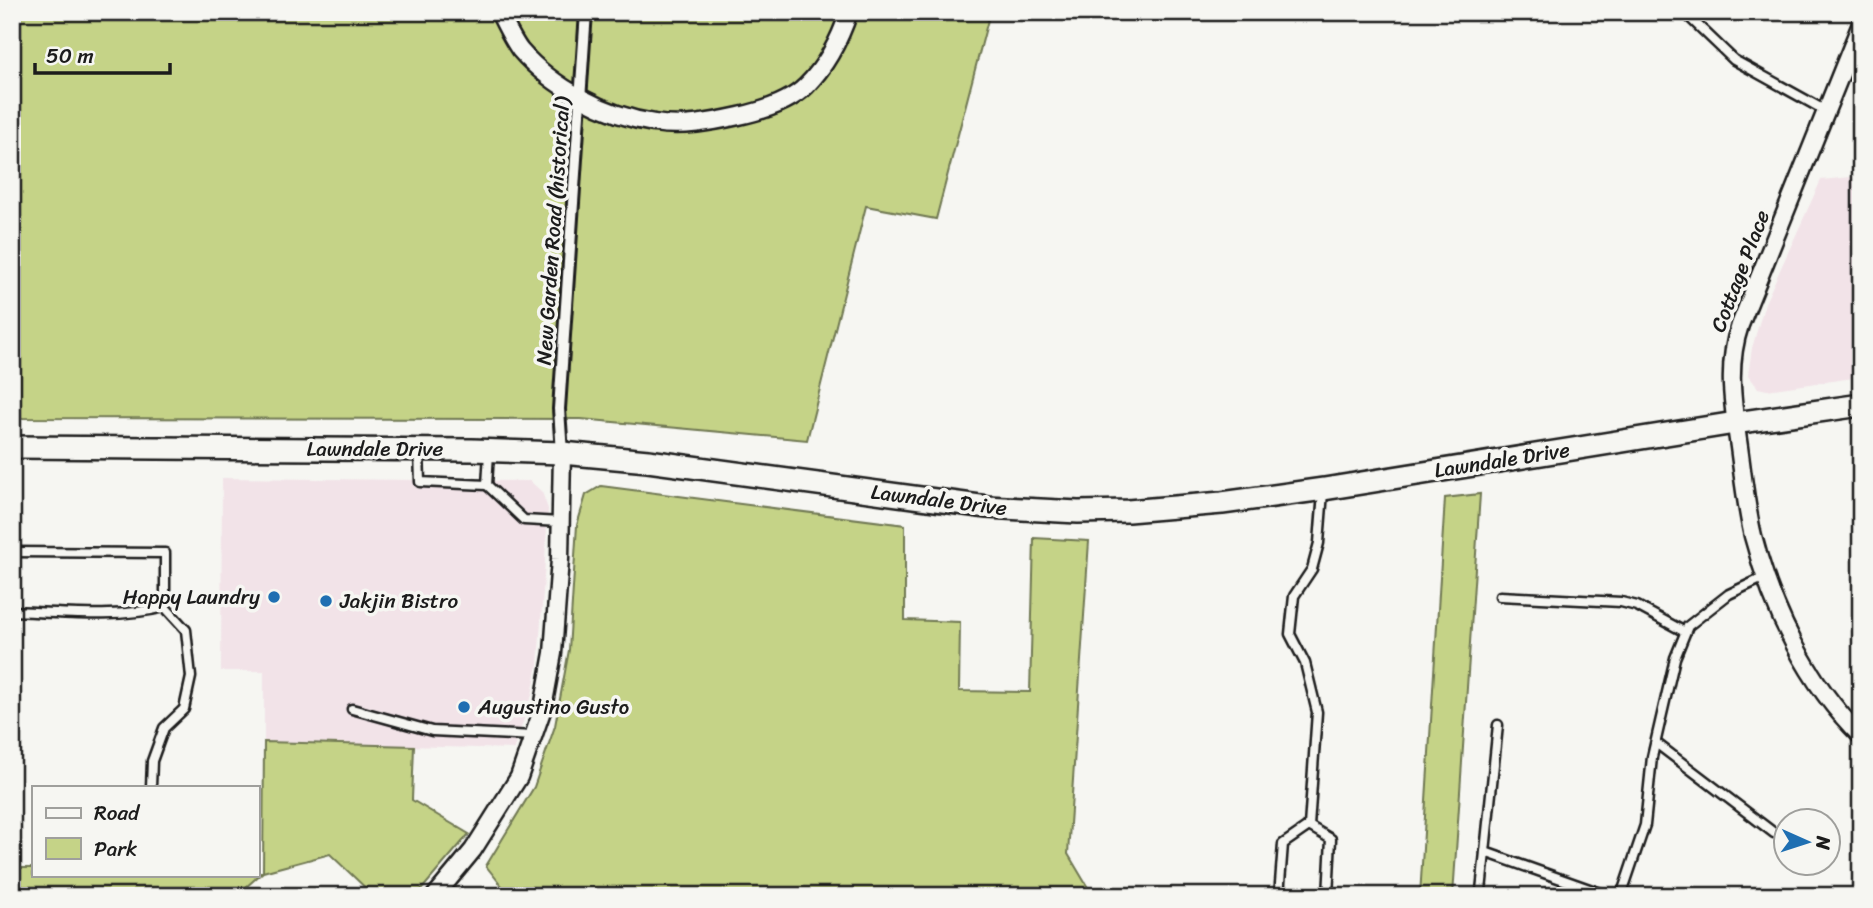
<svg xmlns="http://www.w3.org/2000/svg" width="1873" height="908" viewBox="0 0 1873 908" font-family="Sriracha,sans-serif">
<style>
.built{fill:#f2e3e8}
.green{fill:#c5d387;stroke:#707852;stroke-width:2}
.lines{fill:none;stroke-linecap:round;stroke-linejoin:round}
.service-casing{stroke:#1c1c1c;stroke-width:13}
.pedestrian-casing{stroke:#1c1c1c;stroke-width:16}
.minor-casing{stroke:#1c1c1c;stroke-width:21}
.secondary-casing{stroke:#1c1c1c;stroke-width:26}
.service{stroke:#f6f6f2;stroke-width:8}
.pedestrian{stroke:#f6f6f2;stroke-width:10}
.minor{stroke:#f6f6f2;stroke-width:16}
.secondary{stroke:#f6f6f2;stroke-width:21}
.poi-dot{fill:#1f6fb2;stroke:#f6f6f2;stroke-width:2.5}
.labels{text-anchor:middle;stroke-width:7;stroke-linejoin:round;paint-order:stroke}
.street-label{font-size:21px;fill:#1c1c1c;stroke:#f6f6f2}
.poi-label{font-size:21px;fill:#1c1c1c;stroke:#f6f6f2;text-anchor:start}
</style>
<rect width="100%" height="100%" fill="#f6f6f2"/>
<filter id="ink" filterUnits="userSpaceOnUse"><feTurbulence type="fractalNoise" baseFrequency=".0143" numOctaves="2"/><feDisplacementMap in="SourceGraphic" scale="14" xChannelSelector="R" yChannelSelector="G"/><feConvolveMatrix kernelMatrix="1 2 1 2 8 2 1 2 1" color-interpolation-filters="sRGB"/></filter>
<g filter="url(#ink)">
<g class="built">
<path d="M1861,176v201l-94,13 -9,-2 -10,-13 4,-27 13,-45 56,-123z"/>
<path d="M222,478l308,3 12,11 6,17 -4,68 -6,87 -6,31 -18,54 -250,-7v-71h-43z"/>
</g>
<g class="green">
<path d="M12,12h978l-54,207 -70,-13 -59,234 -226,-21 -569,-1z"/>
<path d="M601,486l304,39v95l55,2 -1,69 71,1 4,-154 55,3 -21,313 25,42h-583l-24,-30 48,-79 21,-61 14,-76 8,-125 9,-30z"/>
<path d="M1480,494l-27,402h-33l25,-398z"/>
<path d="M264,742l150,4 -2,54 57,34 -53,62h-42l-44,-42 -67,18 -27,24h-224v-28h21v7h224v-3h6z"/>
</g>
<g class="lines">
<g class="service-casing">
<g id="service">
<path d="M1684,12l50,48 92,51"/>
<path d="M419,450l1,32 67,3 2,-32"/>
<path d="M487,485l37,35 36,2"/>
<path d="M12,552l153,1v54l21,23 5,47 -7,32 -20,19 -12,33 -1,26"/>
<path d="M1500,596l121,6 16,4 48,26"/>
<path d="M12,611c50,2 105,8 153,-4"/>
<path d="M352,709l80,22 101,5"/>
<path d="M1656,743l118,90"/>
<path d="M1309,826l8,-114 -12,-49 -15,-29 4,-38 18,-27 7,-26 4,-51"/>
<path d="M1309,826l22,13 -3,57"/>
<path d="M1485,852l124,44"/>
<path d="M1481,891l17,-166"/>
<path d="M1279,896l4,-52 26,-18"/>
<path d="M1621,896l24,-71 7,-68 23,-99 13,-32 41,-32 36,-17"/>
</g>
</g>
<g class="pedestrian-casing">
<path id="pedestrian" d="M562,453l-3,-44 27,-397"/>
</g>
<g class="minor-casing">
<g id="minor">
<path d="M499,12c6,12 13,27 21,38 32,37 86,66 134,73 28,5 58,-1 85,-7 23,-5 50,-13 67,-30 21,-21 34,-47 43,-74"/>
<path d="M1861,24l-121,301c-14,41 -7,80 -1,122 4,29 7,60 14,89 19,73 54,147 108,200"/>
<path d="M435,896l38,-46 46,-73 24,-69 10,-55 7,-94 2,-106"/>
</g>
</g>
<g class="secondary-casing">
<path id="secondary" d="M12,447l460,3 90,3 86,8 339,46 91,5 50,-1 94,-8 102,-14 411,-66 126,-18"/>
</g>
<use href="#service" class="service"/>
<use href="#pedestrian" class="pedestrian"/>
<use href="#minor" class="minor"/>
<use href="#secondary" class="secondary"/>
</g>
</g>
<g class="poi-dot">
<circle cx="274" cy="597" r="7"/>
<circle cx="326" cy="601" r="7"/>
<circle cx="464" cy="707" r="7"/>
</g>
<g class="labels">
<g class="street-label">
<text transform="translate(553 231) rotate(-86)" y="7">New Garden Road (historical)</text>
<text transform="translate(1740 271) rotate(-69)" y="7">Cottage Place</text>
<text x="375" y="456">Lawndale Drive</text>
<text transform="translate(1502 460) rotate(-9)" y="7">Lawndale Drive</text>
<text transform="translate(939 500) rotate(7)" y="7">Lawndale Drive</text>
</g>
<g class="poi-label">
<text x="260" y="604" text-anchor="end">Happy Laundry</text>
<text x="340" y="608">Jakjin Bistro</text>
<text x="478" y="714">Augustino Gusto</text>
</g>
</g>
<rect width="1873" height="908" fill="none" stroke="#f6f6f2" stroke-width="42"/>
<rect x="21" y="21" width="1831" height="866" fill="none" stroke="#1c1c1c" stroke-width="2.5" filter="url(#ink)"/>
<rect x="32" y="786" width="228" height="91" fill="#f6f6f2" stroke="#9f9f9c" stroke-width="2"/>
<rect x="46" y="808" width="35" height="10" fill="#f6f6f2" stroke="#9f9f9c" stroke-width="2"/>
<text x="94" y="820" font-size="21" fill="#1c1c1c">Road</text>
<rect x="46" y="838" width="35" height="21" fill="#c5d387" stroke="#9f9f9c" stroke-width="2"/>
<text x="94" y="856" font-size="21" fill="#1c1c1c">Park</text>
<g transform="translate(1807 842) rotate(93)"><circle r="33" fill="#f6f6f2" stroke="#9f9f9c" stroke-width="2"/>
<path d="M0-5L12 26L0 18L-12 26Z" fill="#1f6fb2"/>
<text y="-10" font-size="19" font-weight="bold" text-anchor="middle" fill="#1c1c1c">N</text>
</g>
<path d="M35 63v10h135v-10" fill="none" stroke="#1c1c1c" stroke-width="3.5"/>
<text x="46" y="63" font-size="21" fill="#1c1c1c" stroke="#f6f6f2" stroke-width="5" paint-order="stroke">50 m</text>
</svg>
